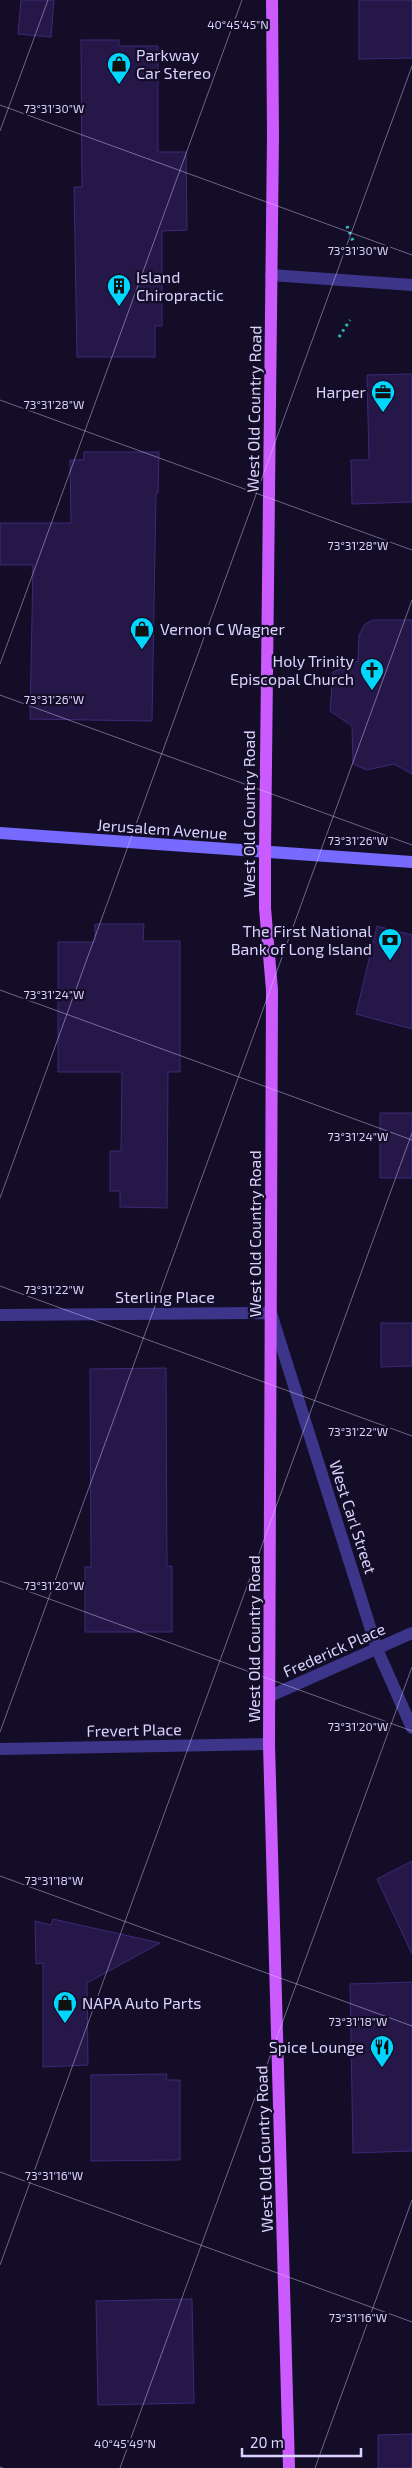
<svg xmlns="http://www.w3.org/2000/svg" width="412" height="2468" viewBox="0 0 412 2468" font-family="'Exo 2',sans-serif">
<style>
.building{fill:#251849;stroke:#3d2977}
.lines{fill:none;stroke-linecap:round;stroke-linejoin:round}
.path{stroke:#27c0c0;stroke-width:3;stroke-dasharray:2.5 4;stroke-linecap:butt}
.minor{stroke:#3d3589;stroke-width:12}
.secondary{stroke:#776aff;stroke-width:12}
.primary{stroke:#cb5aff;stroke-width:12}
.ticks{fill:none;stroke:#dbd3ff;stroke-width:1;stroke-opacity:0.45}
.labels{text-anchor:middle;stroke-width:4.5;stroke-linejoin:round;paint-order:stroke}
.poi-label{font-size:16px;fill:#dbd3ff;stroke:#130d27;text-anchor:start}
.street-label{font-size:16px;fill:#dbd3ff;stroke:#130d27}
.ticks-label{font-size:12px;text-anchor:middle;fill:#dbd3ff;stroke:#130d27;stroke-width:4.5;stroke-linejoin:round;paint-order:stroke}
</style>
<rect width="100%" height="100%" fill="#130d27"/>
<g class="building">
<path d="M21,0h33l-3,37 -33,-3z"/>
<path d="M359,0h53v58l-53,1z"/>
<path d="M81,40h38v6h39v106h28l1,78 -25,1v95h-7v31h-78l-3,-170h8z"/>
<path d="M412,374v128l-60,2 -1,-44h18l-2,-85z"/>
<path d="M84,452h75l-1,41h-2l-4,228 -122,-2 3,-154h-33v-42h71l-1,-63h14z"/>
<path d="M373,620h39v154l-18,-10 -27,6 -14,-6 -1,-38 -22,-15 3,-39 25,-11 1,-26 6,-11z"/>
<path d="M95,924h49l-1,17h37v131h-12l-1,136 -47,-1v-16h-10v-40h11l1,-79h-64v-130h37z"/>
<path d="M377,926l35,9v94l-56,-15z"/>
<rect x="380" y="1113" width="32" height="65"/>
<path d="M381,1323h31v43l-31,1z"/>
<path d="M166,1368l1,198h5v66h-87v-65h6l-1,-198z"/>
<path d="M412,1861v93l-35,-75z"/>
<path d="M53,1919l107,24 -73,40 1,82 -45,2v-104l-7,1 -1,-43 16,4z"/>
<path d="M412,1982v169l-59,2 -3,-169z"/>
<path d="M167,2074l-1,6h14v80l-89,1v-86z"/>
<path d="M192,2299l2,104 -96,2 -2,-104z"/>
<path d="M412,2434v34h-34v-33z"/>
</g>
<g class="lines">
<g class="path">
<path d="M347,226l6,15"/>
<path d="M339,337l11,-17"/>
</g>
<g class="minor">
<path d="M271,275l141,10"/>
<path d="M0,1315l271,-2 106,336 35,79"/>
<path d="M270,1696l142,-63"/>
<path d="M0,1749l269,-5"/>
</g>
<path class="secondary" d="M0,833l412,29"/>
<path class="primary" d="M272,0l1,135 -8,718v55l7,82 -3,754 20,724"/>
</g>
<path class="ticks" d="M0,105l412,150M0,131l48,-131M0,400l412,150M0,664l242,-664M0,695l412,150M0,990l412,150M0,1198l412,-1132M0,1286l412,150M0,1581l412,150M0,1732l412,-1132M0,1876l412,150M0,2172l412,150M0,2265l412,-1132M0,2467l3,1M120,2468l292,-801M315,2468l97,-268"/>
<defs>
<g id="shop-pin" transform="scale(1.25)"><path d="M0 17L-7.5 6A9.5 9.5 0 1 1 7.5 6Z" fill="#00d6fe" stroke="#130d27"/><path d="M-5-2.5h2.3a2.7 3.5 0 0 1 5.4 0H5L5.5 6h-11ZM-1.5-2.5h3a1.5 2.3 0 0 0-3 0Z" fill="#111"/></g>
<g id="building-pin" transform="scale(1.25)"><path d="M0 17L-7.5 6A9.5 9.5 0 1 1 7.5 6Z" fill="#00d6fe" stroke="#130d27"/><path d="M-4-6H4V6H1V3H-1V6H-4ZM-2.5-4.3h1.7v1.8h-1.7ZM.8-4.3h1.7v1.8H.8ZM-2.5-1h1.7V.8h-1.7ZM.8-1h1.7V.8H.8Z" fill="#111"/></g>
<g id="office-pin" transform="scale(1.25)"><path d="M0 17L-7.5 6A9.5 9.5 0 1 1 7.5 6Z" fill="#00d6fe" stroke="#130d27"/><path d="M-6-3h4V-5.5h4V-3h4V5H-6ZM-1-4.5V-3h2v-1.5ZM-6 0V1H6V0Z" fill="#111"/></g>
<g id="church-pin" transform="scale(1.25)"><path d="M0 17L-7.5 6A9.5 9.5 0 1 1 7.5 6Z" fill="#00d6fe" stroke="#130d27"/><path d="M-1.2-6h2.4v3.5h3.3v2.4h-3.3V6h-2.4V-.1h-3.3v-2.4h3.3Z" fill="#111"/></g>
<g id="bank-pin" transform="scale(1.25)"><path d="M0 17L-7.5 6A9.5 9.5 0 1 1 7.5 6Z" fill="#00d6fe" stroke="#130d27"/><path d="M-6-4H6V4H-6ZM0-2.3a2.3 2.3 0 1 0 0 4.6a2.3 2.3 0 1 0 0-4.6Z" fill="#111"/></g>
<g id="restaurant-pin" transform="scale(1.25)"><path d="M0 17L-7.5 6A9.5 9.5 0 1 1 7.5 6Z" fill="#00d6fe" stroke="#130d27"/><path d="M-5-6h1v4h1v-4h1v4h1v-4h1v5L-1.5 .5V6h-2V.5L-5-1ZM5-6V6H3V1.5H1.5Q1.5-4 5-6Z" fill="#111"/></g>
</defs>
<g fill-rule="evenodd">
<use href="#shop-pin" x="119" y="64"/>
<use href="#building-pin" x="119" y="286"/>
<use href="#office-pin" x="383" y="392"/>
<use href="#shop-pin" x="142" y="629"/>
<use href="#church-pin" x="372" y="670"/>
<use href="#bank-pin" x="390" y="940"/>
<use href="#shop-pin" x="65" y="2003"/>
<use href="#restaurant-pin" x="382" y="2047"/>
</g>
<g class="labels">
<g class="poi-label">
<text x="136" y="61">Parkway<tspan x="136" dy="18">Car Stereo</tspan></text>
<text x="136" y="283">Island<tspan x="136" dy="18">Chiropractic</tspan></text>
<text x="366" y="398" text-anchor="end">Harper</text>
<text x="160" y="635">Vernon C Wagner</text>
<text x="354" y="667" text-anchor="end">Holy Trinity<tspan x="354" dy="18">Episcopal Church</tspan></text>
<text x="372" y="937" text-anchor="end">The First National<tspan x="372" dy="18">Bank of Long Island</tspan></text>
<text x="82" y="2009">NAPA Auto Parts</text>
<text x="364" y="2053" text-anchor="end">Spice Lounge</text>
</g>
<g class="street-label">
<text transform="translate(254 409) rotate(-89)" y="6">West Old Country Road</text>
<text transform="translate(249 814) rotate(-90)" y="6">West Old Country Road</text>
<text transform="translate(162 829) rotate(4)" y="6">Jerusalem Avenue</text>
<text transform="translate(255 1234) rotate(-90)" y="6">West Old Country Road</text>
<text x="165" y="1303">Sterling Place</text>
<text transform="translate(353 1517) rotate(72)" y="6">West Carl Street</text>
<text transform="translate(254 1639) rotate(-90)" y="6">West Old Country Road</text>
<text transform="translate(334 1650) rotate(-24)" y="6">Frederick Place</text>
<text transform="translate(134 1730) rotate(-1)" y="6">Frevert Place</text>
<text transform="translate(264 2149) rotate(-92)" y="6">West Old Country Road</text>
</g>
</g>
<g class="ticks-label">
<text x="238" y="29">40°45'45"N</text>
<text x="54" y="113">73°31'30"W</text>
<text x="358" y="255">73°31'30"W</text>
<text x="54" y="409">73°31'28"W</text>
<text x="358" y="550">73°31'28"W</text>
<text x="54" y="704">73°31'26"W</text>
<text x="358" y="845">73°31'26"W</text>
<text x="54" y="999">73°31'24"W</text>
<text x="358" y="1141">73°31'24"W</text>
<text x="54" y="1294">73°31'22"W</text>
<text x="358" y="1436">73°31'22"W</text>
<text x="54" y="1590">73°31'20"W</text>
<text x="358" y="1731">73°31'20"W</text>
<text x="54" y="1885">73°31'18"W</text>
<text x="358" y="2026">73°31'18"W</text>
<text x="54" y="2180">73°31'16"W</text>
<text x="358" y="2322">73°31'16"W</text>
<text x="125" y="2448">40°45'49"N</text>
</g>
<path d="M242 2448v8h119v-8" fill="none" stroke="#dbd3ff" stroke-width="2.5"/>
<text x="250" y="2448" font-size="15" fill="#dbd3ff" stroke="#130d27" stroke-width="4" paint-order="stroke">20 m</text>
</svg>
